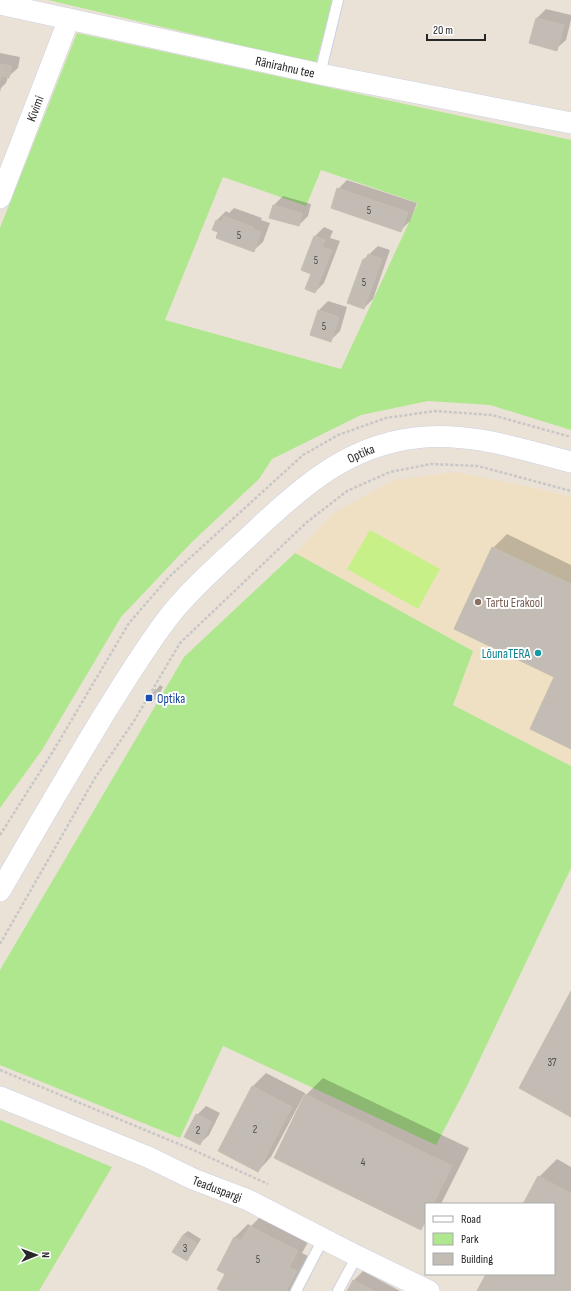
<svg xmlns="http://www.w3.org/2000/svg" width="571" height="1291" viewBox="0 0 571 1291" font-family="'Sofia Sans Condensed',sans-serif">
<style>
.education{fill:#efe0c4}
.green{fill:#afe78e;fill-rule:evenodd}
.pitch{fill:#c7f088}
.shadow{fill:#0003}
.building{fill:#c2bcb4;stroke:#c6beb1}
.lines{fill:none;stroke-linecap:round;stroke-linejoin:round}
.service-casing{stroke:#ccd1e2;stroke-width:12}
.minor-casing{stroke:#ccd1e2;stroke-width:22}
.path{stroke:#c7c7c7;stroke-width:2.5;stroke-dasharray:3 2;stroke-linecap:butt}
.service{stroke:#fff;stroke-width:10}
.minor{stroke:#fff;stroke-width:21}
.education-dot{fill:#8d6e63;stroke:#fff;stroke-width:1.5}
.culture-dot{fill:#0f9aa8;stroke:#fff;stroke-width:1.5}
.transit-dot{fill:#1a4fb4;stroke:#fff;stroke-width:1.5}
.labels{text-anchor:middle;stroke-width:4;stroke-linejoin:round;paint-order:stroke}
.number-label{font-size:11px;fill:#4e4c4a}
.street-label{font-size:13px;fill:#272727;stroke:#fff}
.education-label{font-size:13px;fill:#785e54;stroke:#fff;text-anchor:start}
.culture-label{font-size:13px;fill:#0d838f;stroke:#fff;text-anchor:end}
.transit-label{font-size:13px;fill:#164399;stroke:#fff;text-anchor:start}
</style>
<rect width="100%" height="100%" fill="#ebe2d7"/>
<path class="education" d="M456,472l93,19 22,6v269l-118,-61 -158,-152 39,-40 60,-33z"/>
<g class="green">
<path d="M48,0h285l-17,63z"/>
<path d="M77,33l494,107v290l-81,-25 -62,-4 -67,14 -89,44 -13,20 -68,64 -70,74 -79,133 -42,58v-580zM321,170l97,33 -77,166 -176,-49 58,-143 83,29z"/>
<path d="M295,553l178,98 -20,54 118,61v102l-104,218 -31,59 -213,-99 -43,92 -180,-73v-95l184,-313z"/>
<path d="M0,1120l112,47 -73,124h-39z"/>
</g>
<path class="pitch" d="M370,530l70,39 -22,40 -71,-40z"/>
<g class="shadow">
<path d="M546,9l25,6v5l-5,20 -10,9 -26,-6 7,-25z"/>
<path d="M0,53l20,4 -2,11 -10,9 -2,6 -5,5 -1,4z"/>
<path d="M347,180l70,23 -7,18 -9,9 -63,-41z"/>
<path d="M283,196l28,8 -3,12 -9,9 -25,-20z"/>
<path d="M234,208l28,10 -1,2 9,3 -7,19 -10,9 -33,-19 -3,-12 9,-9 3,2z"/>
<path d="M324,227l9,4 -3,7 10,3 -16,42 -9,9 -3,-18 -10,-4 13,-34z"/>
<path d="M378,246l12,4 -17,49 -9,9 -1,-48z"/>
<path d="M328,301l19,6 -7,24 -9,9 -12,-30z"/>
<path d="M507,534l64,31v183l-15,-72 -63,-128z"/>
<path d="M160,685l3,2 -6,11 -5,4 4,-12z"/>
<path d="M266,1073l39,20 -34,64 -13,14 -6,-84z"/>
<path d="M323,1078l146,70 -28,56h-15v19l-5,5 -115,-133z"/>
<path d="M206,1106l14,7 -11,22 -10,9 -2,-29z"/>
<path d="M557,1159l14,8v124h-93l9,-17h67v-70h-29l14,-27z"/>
<path d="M264,1213l47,24 -9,16 8,4 -16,30 -4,4h-67l11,-53 14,-14 3,2z"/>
<path d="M188,1231l13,8 -10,16 -4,4 -4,-24z"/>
<path d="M363,1271l37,20h-52l6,-11z"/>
</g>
<g class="building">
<path d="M536,18l28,7 -7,26 -28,-8z"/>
<path d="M0,64l12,2 -3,12 -8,-2 -1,5z"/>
<path d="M337,188l71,24 -7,20 -70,-24z"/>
<path d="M273,205l29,8 -3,13 -30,-8z"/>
<path d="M224,216l29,11v2l8,3 -7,20 -38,-14 2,-6 -6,-2 4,-10 6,2z"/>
<path d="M314,236l11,4 -3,7 10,3 -17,43 -10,-4 6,-15 -10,-4z"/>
<path d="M368,254l14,5 -18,50 -17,-6 16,-44 3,1z"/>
<path d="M318,310l21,7 -8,25 -21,-7z"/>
<path d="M492,547l79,37v165l-41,-20 24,-52 -100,-48z"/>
<path d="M155,689l4,2 -7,12 -4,-2z"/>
<path d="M571,991v126l-52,-29z"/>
<path d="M252,1086l40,21 -34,65 -40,-21z"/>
<path d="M305,1094l147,72 -19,38h-7v15l-5,11 -147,-72z"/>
<path d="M196,1114l16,8 -12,23 -16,-8z"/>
<path d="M538,1176l33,17v98h-94l9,-17h68v-70h-31z"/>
<path d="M250,1226l48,25 -9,16 8,4 -11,20h-65l-4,-2 8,-15 -8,-4 17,-33 7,4z"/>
<path d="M183,1235l14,8 -10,18 -15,-9z"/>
<path d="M353,1280l21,11h-27z"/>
</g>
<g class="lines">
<g class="service-casing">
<g id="service">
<path d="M320,74l18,-74"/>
<path d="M296,1291l27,-52"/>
<path d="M338,1291l19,-35"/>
</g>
</g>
<g class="minor-casing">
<g id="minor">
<path id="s1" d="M0,4l320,70 251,49"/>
<path id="s2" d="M0,198l69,-179"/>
<path id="s3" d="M0,891c34,-59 68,-117 103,-175 22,-35 43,-70 68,-102 26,-32 59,-59 88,-87 46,-43 90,-81 156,-89 53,-7 105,11 156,24"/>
<path id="s4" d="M0,1097l148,60 45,22 55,21 109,56 72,35"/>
</g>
</g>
<g class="path">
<path d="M0,835l52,-82 77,-130 40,-46 134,-122 35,-20 48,-17 49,-7 57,4 79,22"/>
<path d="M0,944l95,-166 39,-57 46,-78 127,-121 40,-31 43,-19 41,-8 47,2 93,25"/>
<path d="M0,1070l191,79 77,35"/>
</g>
<use href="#service" class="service"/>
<use href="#minor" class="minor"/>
</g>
<circle class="education-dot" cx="478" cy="602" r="4"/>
<circle class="culture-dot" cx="538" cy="653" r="4"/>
<rect class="transit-dot" x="145" y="694" width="8" height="8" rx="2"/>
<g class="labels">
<g class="number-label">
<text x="369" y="214">5</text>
<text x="239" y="239">5</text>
<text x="316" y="264">5</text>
<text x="364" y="286">5</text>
<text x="324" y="330">5</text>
<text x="552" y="1066">37</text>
<text x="255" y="1133">2</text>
<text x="198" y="1134">2</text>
<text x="363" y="1166">4</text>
<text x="185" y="1252">3</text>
<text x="258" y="1263">5</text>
</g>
<g class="street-label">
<text dy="5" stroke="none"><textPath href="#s1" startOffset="292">Ränirahnu tee</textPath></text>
<text dy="5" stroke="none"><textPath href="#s2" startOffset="96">Kivimi</textPath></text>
<text dy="5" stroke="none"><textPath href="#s3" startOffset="576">Optika</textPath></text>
<text dy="5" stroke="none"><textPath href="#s4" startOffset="236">Teaduspargi</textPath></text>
</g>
<g class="education-label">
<text x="486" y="607">Tartu Erakool</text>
</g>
<g class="culture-label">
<text x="530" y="658">LõunaTERA</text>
</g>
<g class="transit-label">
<text x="157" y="703">Optika</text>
</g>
</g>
<rect x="425" y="1203" width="130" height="72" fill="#ffffff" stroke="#a9a9a9"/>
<rect x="433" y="1216" width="20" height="6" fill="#ffffff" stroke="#a9a9a9"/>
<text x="461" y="1223" font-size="12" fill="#272727">Road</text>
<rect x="433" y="1233" width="20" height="12" fill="#afe78e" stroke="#a9a9a9"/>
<text x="461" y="1243" font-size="12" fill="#272727">Park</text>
<rect x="433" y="1253" width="20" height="12" fill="#c2bcb4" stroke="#a9a9a9"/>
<text x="461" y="1263" font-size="12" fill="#272727">Building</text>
<g transform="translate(36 1255) rotate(89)" stroke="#ffffff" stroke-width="3" paint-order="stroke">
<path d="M0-3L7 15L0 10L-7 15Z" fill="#272727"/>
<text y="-6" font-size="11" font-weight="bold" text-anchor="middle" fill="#272727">N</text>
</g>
<path d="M427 34v6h58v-6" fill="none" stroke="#272727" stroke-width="2"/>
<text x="433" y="34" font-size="12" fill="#272727" stroke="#ffffff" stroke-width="3" paint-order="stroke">20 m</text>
</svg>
